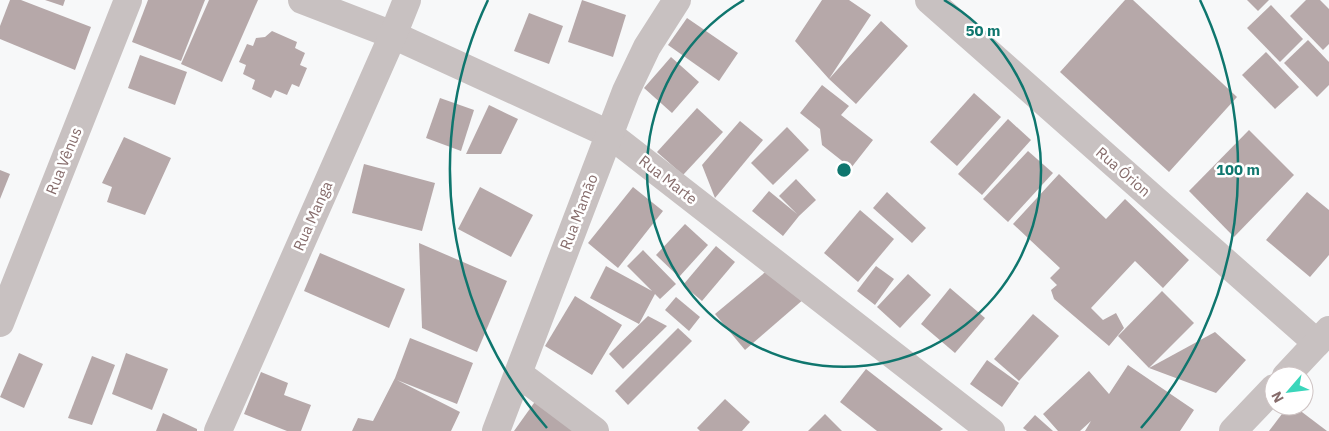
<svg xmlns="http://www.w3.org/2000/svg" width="1329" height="431" viewBox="0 0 1329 431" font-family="'IBM Plex Sans',sans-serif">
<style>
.building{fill:#b6a8a9}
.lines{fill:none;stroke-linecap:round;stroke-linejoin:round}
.minor{stroke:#c8c1c1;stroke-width:28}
.ring{fill:none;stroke:#0f766e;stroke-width:2.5}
.labels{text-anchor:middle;stroke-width:5;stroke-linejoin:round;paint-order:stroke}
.street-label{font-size:15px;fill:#866c6b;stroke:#fff}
.centre{fill:#0f766e;stroke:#fff;stroke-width:2.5}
.ring-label{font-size:15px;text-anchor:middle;font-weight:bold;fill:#0f766e;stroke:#fff;stroke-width:5;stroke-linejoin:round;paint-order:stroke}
</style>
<rect width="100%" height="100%" fill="#f7f8f9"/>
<g class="building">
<path d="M10,0h11l70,27 -16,43 -75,-31v-13z"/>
<path d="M45,0h20l-2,6z"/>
<path d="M148,0h57l-24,61 -49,-19z"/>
<path d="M209,0h49l-36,82 -41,-18z"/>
<path d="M582,0l44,15 -13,42 -45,-15z"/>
<path d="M822,0h27l22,15 -42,64 52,-58 27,25 -52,58 -27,-25 -34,-38z"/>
<path d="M1125,0h8l104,97 -68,75 -109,-100z"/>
<path d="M1247,0h22l-11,11z"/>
<path d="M1306,0h14l9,9v35l-6,6 -33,-34z"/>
<path d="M1271,5l32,34 -23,23 -33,-34z"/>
<path d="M529,13l34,13 -14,38 -35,-13z"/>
<path d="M687,18l51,35 -19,28 -51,-36z"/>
<path d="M272,31l25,11 -2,6 10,5 -5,12 7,3 -8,19 -7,-3 -5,11 -12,-5 -4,8 -19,-9 3,-9 -12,-6 3,-9 -7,-3 8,-18 6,2 3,-8 9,-1z"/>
<path d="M1308,40l21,22v23l-12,12 -33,-34z"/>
<path d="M1266,52l33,35 -24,22 -33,-34z"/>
<path d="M140,55l47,17 -12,33 -47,-17z"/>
<path d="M671,57l28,25 -27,31 -28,-25z"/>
<path d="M822,85l27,21 -8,9 32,25 -22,28 -29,-23 -2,-16 -20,-16z"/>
<path d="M974,93l27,24 -44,49 -27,-24z"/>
<path d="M440,98l34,12 -13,41 -35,-13z"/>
<path d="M489,105l29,14 -17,35h-35z"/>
<path d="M697,108l26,24 -40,43 -26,-23z"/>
<path d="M1008,119l23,21 -49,55 -24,-21z"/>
<path d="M740,121l23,19 -48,58 -13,-33z"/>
<path d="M787,127l22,23 -36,35 -22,-22z"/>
<path d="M1249,130l45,45 -60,62 -45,-46z"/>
<path d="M124,137l47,21 -26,57 -38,-13 5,-15 -10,-4z"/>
<path d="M1028,151l25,22 -45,49 -25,-23z"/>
<path d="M364,164l71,19 -13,48 -70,-18z"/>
<path d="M0,170l10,4 -10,25z"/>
<path d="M1059,174l47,45 19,-20 64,61 -26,28 -28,-27 -44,47 12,12 13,-7 8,15 -15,18 -55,-47 -3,-9 6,-5 -7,-7 10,-10 -47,-44z"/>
<path d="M796,179l20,21 -17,16 -16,20 -31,-25 17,-20 28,23 -18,-18z"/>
<path d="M480,187l53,28 -22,42 -53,-28z"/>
<path d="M633,187l30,24 -45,57 -30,-25z"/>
<path d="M887,192l39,36 -14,15 -39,-35z"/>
<path d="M1307,192l22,18v45l-19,22 -44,-37z"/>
<path d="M860,210l34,29 -36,43 -34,-29z"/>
<path d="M685,224l23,21 -29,32 -23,-22z"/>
<path d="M419,243l88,38 -30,71 -55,-24z"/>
<path d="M716,246l19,16 -33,39 -19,-16z"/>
<path d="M643,250l33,34 -16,15 -5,-5 -16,30 -49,-26 16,-32 46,25 -25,-25z"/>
<path d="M320,253l85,36 -16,39 -85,-37z"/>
<path d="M876,266l18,13 -19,26 -18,-14z"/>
<path d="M769,269l43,23 -67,58 -30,-36z"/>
<path d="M908,274l23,21 -31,33 -23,-21z"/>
<path d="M950,288l35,30 -30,35 -34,-29z"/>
<path d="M1162,291l32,32 -45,45 -31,-32z"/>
<path d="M575,296l47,29 -30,50 -47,-29z"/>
<path d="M676,297l24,20 -11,14 -24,-21z"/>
<path d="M1033,314l26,22 -40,45 -25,-22z"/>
<path d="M648,316l19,10 -44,43 -14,-15z"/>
<path d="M678,328l14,13 -64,64 -13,-14z"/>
<path d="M1215,332l31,28 -30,33 -67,-25z"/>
<path d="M410,338l63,25 -16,41 -60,-24 63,32 -9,19h-99l6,-13 15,3 22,-43z"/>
<path d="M19,353l24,11 -19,44 -24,-11z"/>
<path d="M126,353l42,16 -16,41 -40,-16z"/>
<path d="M92,356l23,9 -23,60 -24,-7z"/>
<path d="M987,360l32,23 -17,24 -32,-23z"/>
<path d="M1128,365l66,45 -14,21h-95l6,-10 -11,10h-22l-15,-17 46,-43 20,23z"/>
<path d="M866,369l77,60 -3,2h-63l-37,-29z"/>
<path d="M261,372l27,11 -4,12 27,10 -10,26h-14l-43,-17z"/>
<path d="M539,396l48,35h-73z"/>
<path d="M725,399l25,23 -8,9h-42l-3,-3z"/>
<path d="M1288,406h6l33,25h-58z"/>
<path d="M163,413l34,16v2h-41z"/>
<path d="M825,414l17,17h-34z"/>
<path d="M1035,415l18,16h-26l-4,-3z"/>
</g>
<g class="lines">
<g class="minor">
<path d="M302,0l91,35 216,99 382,297"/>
<path d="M929,0l388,343"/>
<path d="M0,323l128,-323"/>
<path d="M519,374l76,57"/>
<path d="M1286,376l43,-46"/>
<path d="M218,431l175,-396 14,-35"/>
<path d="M496,431l130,-340 21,-44 30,-47"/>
<path d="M1233,431l41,-43"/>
</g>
</g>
<g class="ring">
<path d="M944 0A197 197 0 1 1 744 0"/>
<path d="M547 428A394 394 0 0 1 488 0M1200 0A394 394 0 0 1 1141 428"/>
</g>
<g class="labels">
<g class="street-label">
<text transform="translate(64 161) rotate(-68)" y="5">Rua Vênus</text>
<text transform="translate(1123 172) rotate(41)" y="5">Rua Órion</text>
<text transform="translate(668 180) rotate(38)" y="5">Rua Marte</text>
<text transform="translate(579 212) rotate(-69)" y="5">Rua Mamão</text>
<text transform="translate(313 216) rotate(-66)" y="5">Rua Manga</text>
</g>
</g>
<circle cx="844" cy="170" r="8" class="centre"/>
<g class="ring-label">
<text x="983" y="36">50 m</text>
<text x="1238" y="175">100 m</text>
</g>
<g transform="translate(1289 391) rotate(242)"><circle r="24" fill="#ffffff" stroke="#cfc4c4"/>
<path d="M0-4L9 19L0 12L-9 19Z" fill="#3ad6bb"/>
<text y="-8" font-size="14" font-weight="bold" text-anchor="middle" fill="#866c6b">N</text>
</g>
</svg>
